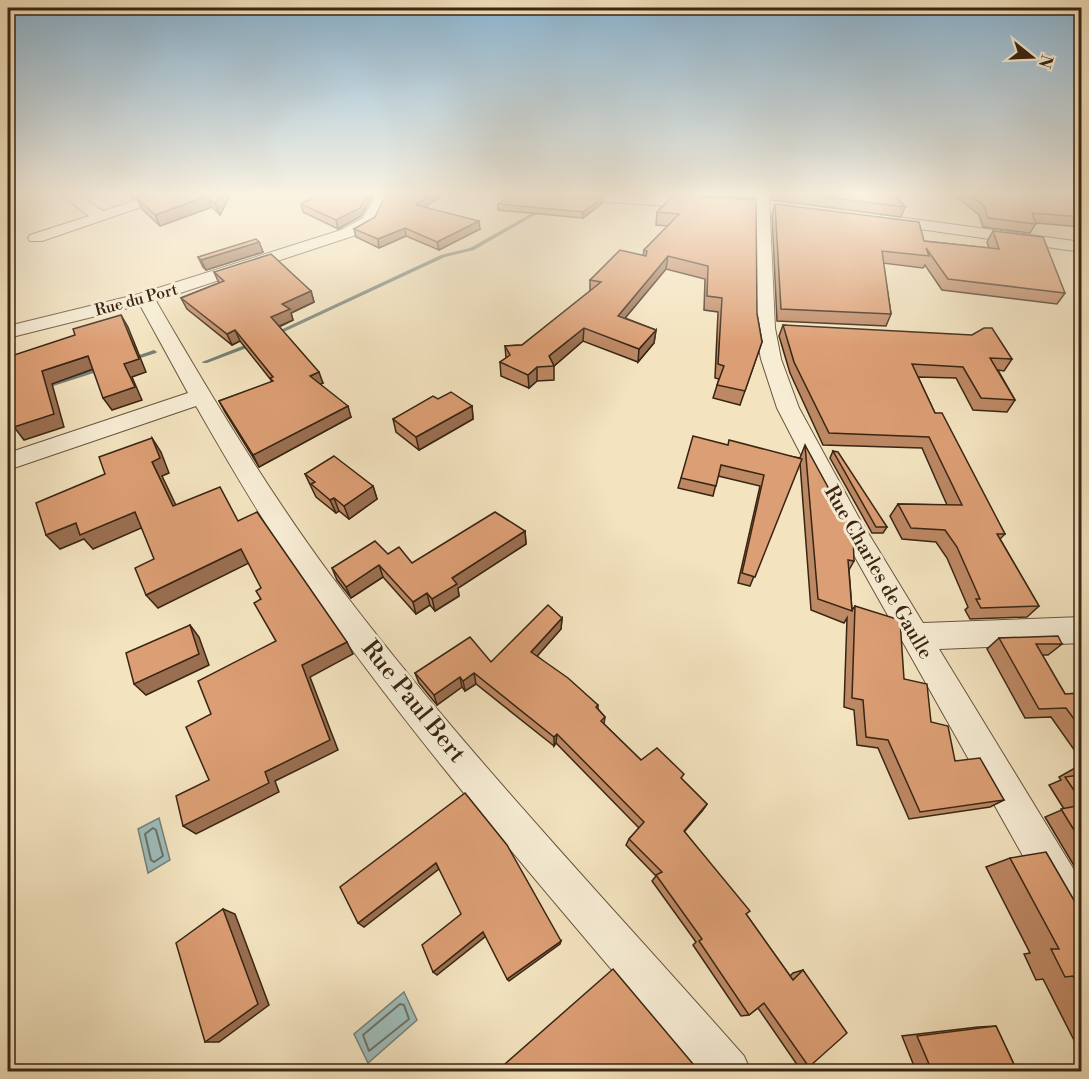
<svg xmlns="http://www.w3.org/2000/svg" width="1089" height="1079" viewBox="0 0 1089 1079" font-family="'Libre Bodoni',serif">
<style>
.water{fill:#9ebcba;stroke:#768077;stroke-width:1.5}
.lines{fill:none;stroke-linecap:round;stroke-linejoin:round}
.shore{stroke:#6c7066;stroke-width:2}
.stream{fill:#768077;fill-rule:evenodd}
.minor-casing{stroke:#68543e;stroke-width:2}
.minor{fill:#f7edd5;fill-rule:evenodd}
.wall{fill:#bd8864;stroke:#392513;stroke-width:1.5}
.shaded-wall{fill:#9a6f51;stroke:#392513;stroke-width:1.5}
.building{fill:#dc9e74;stroke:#392513;stroke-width:1.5}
.labels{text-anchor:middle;stroke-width:6;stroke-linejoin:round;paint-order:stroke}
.far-street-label{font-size:16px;fill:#392513;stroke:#f7edd5}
.street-label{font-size:20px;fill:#392513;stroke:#f7edd5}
.near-street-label{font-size:24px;fill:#392513;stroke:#f7edd5}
</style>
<rect width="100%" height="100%" fill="#f3e3bf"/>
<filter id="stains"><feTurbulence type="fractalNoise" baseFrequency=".00333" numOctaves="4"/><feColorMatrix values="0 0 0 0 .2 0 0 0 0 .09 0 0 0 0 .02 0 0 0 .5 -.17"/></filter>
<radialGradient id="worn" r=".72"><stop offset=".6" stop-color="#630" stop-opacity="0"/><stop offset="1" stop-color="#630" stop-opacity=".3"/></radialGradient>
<g class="water">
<path d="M159,818l11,42 -22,13 -10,-44z"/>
<path d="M404,992l13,28 -49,43 -14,-29z"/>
</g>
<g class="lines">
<g class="shore">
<path d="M153,828l3,2 7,26 -9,6 -3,-2 -6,-26z"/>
<path d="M400,1004l4,1 5,14 -40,32 -6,-16z"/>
</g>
<g class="stream">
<path d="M543,207l4,1 -73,42 -29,7 -168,78 -5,-1 169,-79 29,-7z"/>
<path d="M255,341l2,1v2l-50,19h-4l-1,-1z"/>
<path d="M154,350l3,2 -1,1 -25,8 -3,-2z"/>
<path d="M104,366l2,1v2l-62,20 -2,1 -3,-2 1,-1z"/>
</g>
<g class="minor-casing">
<g id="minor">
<path d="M61,195h18l24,16 50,-16h23l-134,46h-12l-2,-3 2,-3 59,-19z"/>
<path d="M376,195h15l-16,29 -22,12 -197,65c54,93 109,185 173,272 127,170 275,324 415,483l7,16h-53c-132,-158 -270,-312 -388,-481 -41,-59 -78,-122 -114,-185l-188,64v-17l180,-60 -48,-88 -132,33v-12l131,-32 202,-64 22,-12z"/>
<path d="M552,195l153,3 8,5 -8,5 -146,-9z"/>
<path d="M755,195h14l6,133 6,31 18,49 60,110 64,105 159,-6v26l-143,6 143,234v59l-14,-6 -227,-404 -64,-124 -16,-49 -6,-31z"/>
<path d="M883,215l199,27v10l-205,-29 -2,-3z"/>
</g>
</g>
<use href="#minor" class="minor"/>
</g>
<g class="wall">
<path d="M230,195l-10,20 -8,-8 -52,19 -18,-17 -5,-11z"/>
<path d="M318,195h55l-12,21 -23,13 -35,-17 -2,-8z"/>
<path d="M442,195l-17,12 55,22 -41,21 -33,-14 -27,12 -23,-11 -2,-8z"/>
<path d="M674,195l83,119 5,28 -22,63 -27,-7 6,-19 -4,-1 3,-66 -14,-2 1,-31 -39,-10 -41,49 31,12 -2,13 -16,19 -55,-21 -29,25v14l-17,1 -8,7 -28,-12 -1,-14 6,-4 -1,-12 17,-1 68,-54v-11l53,-24 1,-6 24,-24 -12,-1 1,-13z"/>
<path d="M695,195h59l-1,4z"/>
<path d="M770,195h125l10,12 -4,10 -129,-17z"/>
<path d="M954,195h128v32l-46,-4 -6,10 -47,-6 -4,-12z"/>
<path d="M602,198l-1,6 -18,14 -85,-8v-6z"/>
<path d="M775,204l149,37 65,7 -2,-6 6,-11 72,62 -8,11 -115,-14 -17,-25 -2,3 -40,-5 8,51 -5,12 -109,-5 -5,-106z"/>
<path d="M259,242l4,10 -57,18 -3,-3 -5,-10z"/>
<path d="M214,272l97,19 3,11 -23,11 2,7 -14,7 44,56 -3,1 31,33 -92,50 -34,-55 -6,-11 53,-19 -1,-2 -31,-39 -8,4 -45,-36 -6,-11 38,-15z"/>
<path d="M783,325l229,34 -8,12 -6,-1 17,30 -8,12 -34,-2 -17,-32 -38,-1 17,36 70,121 -5,5 39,67 -12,11 -57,2 -5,-9 3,-3 -21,-49 -11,-16 -34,-3 -12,-23 8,-12 49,1 -25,-57 -99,-3 -33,-72 -11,-37z"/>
<path d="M438,399l34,7 1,13 -54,31 -23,-18 -3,-13z"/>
<path d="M728,445l72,13 5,-13 49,116 -5,9 3,40 3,-4 49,73 51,82 49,39 -14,7 -81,12 -31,-71 -21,-3 -3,-35 -10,-3 3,-89 -3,5 -33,-13 -11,-147 -50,123 -12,-3 22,-97 -42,-10 -5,20 -35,-8 3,-10z"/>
<path d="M833,451l54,76 -4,6h-11l-42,-75z"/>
<path d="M305,474l68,12 4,13 -28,20 -10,-8 -3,2 -20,-16z"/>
<path d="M525,531l1,13 -68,44 1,8 -24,15 -5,-6 -14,9 -33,-37 -32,21 -14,-18 -5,-12 56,-14 24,9z"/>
<path d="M562,618l-1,11 -24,27 61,49v4l7,8 -1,7 37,36 41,19 25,25 -5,7 -18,20 62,83 44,62 3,-3 10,-3 6,97 -11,-1 -40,-58 -9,7 -8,1 -48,-71 3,-3 -44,-61 4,-5 -30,-31 3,-6 10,-11 -83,-85 -2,3 -78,-62 -11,7 -3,-4 -25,18 -18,-22 -4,-10 76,-11z"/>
<path d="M999,638l63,6 -14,11h-6l23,39 17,-1v68l-31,-44 -26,1 -38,-69z"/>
<path d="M1082,767v112l-37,-62 19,-8 -15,-24 12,-5 -2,-3 16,-9z"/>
<path d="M1010,858l72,56v142l-39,-77 -7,1 -12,-26 6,-1 -44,-86z"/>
<path d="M996,1026l21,45h-101l-14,-35 76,-9z"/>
</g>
<g class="shaded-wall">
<path d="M130,195h15l-13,4z"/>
<path d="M220,195h10l-10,20 -5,-11z"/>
<path d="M367,195h6l-12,21 -23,13 -2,-9z"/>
<path d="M430,195h12l-25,18 -1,-8z"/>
<path d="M208,196l4,11 -52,19 -5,-11z"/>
<path d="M602,198l-1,6 -18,14v-6z"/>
<path d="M479,221l1,8 -41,21 -2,-8z"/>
<path d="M405,228l1,8 -27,12 -1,-9z"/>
<path d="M259,242l4,10 -57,18 -5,-10z"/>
<path d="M668,256l-2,13 -50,60 2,-13z"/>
<path d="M311,291l3,11 -23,11 2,7 -18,8 -4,-11 11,-13z"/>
<path d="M121,315l7,12 18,45 -14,5 10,23 -30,10 -9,-12 21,-34z"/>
<path d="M584,328l-1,13 -29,25 -5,-10z"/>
<path d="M235,330l5,11 -8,4 -5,-11z"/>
<path d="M656,330l-2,13 -16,19 1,-13z"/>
<path d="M88,356l8,12 -44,16 12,43 -40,13 -10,-13 28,-56z"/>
<path d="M537,367v14l-8,7 -1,-13z"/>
<path d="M319,372l4,11 -9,4 -4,-11z"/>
<path d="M348,406l3,11 -92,50 -6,-12z"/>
<path d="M472,406l1,13 -54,31 -3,-13z"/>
<path d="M152,438l9,14 8,21 -7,3 21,44 -10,-14 -21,-44z"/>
<path d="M373,486l4,13 -28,20 -5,-13z"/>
<path d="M334,498l5,13 -3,2 -6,-13z"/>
<path d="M135,512l11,14 -53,23 -9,-10 -24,10 -14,-14 30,-12z"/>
<path d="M525,531l1,13 -68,44 1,8 -24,15 -3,-12 20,-21z"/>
<path d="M241,549l8,14 -91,45 -12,-13z"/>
<path d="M379,565l4,12 -32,21 -5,-11z"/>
<path d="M427,593l3,12 -14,9 -3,-12z"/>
<path d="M562,618l-1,11 -30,34v-11z"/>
<path d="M190,625l9,12 10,28 -63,30 -12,-11z"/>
<path d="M347,642l6,12 -43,23 28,73 -63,31 4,11 -83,42 -13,-8 119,-161z"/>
<path d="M474,673l2,11 -11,7 -2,-10z"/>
<path d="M460,677l2,10 -25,18 -3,-10z"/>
<path d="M557,734l-1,9 -2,3v-9z"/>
<path d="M707,804l-5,7 -23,27 5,-7z"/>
<path d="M436,863l3,6 -75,58 -6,-4z"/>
<path d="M223,909l12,5 34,91 -50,37h-14z"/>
<path d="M483,932l3,4 -49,39 -4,-3z"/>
<path d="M561,941l-1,3 -51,37 -2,-2z"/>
</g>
<g class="building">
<path d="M146,195h74l-5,9 -7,-8 -53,19 -18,-17z"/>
<path d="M318,195h49l-7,13 -24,12 -35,-16z"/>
<path d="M386,195h44l-14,10 63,16 -42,21 -32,-14 -27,11 -24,-10 21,-12z"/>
<path d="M510,195h49l43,3 -19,14 -85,-8z"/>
<path d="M674,195l82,5 1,114 5,28 -17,49 -28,-6 7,-19 -6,-2 4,-66 -15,-2 1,-30 -40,-10 -50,60 38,14 -17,19 -55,-21 -35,28 5,10 -17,1 -9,8 -28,-13 10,-7 -5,-9 17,-1 79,-63 -11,-2 30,-30 26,6 1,-5 -3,-1 35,-36 -22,-2z"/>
<path d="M809,195h86l10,12z"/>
<path d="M970,195h112v22l-50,-4 4,11 -48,-6 -4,-12z"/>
<path d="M775,204l144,18 5,19 75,8 -6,-18 50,6 22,56 -117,-14 -22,-31 3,8 -47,-5 9,63 -110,-5z"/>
<path d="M256,239l3,3 -58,18 -3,-3z"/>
<path d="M271,254l40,37 -29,13 8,5 -19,8 48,55 -9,4 38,30 -95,49 -34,-54 54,-20 -3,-3 3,-1 -38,-47 -8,4 -46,-36 43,-17 -10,-9z"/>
<path d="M121,315l18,44 -15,5 11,23 -32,11 -15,-42 -46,15 12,43 -40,13 -6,-25v-45l67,-22 -2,-6z"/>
<path d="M783,325l189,10 12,-7h8l20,31 -22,-1 25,42 -34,-2 -18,-31 -51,-3 23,49h7l63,121h-8l42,72 -58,2 -5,-9h4l-23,-52 -12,-17 -34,-2 -13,-24 64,1 -33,-68 -100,-4 -35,-71z"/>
<path d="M451,392l21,14 -56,31 -23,-18 40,-23 5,3z"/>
<path d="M693,436l35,9 1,-5 73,19 -47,118 -13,-4 22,-98 -43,-10 -5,21 -35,-8z"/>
<path d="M152,438l8,20 -8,4 21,44 47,-19 18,34 19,-9 90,130 -45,23 28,75 -65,32 4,11 -86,43 -7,-30 33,-16 -23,-53 25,-13 -13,-33 78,-40 -22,-38 7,-4 -5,-8 5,-3 -20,-39 -95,46 -11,-27 19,-9 -19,-47 -55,23 -4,-12 -30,12 -10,-32 69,-29 -6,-17z"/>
<path d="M805,445l48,88 1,28 -6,-1 4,51 -34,-12z"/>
<path d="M833,451l5,1 49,75h-11z"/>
<path d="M334,456l39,30 -29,20 -10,-8 -4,2 -19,-16 4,-2 -10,-8z"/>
<path d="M495,512l30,19 -73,47 5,6 -25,15 -5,-6 -14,9 -34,-37 -33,22 -14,-19 43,-27 13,13 11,-7 13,16z"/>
<path d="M548,605l14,13 -31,34 37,26 30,27 -2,2 9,10 -4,4 40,39 16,-12 27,26 -3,4 26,26 -23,27 66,80 -4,3 47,66 10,-10 44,63 -38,34 -45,-64 -15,12 -50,-74 3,-2 -46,-64 6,-3 -33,-33 15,-17 -87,-88 -3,3 -80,-64 -11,8 -3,-4 -26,18 -19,-22 55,-36 21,25z"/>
<path d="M855,606l45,14 4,59 23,5 4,38 17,4 7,35 25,-3 24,42 -84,12 -32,-72 -22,-3 -3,-37 -11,-2z"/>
<path d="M190,625l9,29 -65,30 -8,-31z"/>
<path d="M1058,636l4,8h-26l29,50 17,-1v37l-16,-22 -27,1 -40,-71z"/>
<path d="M1082,767v35l-17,-25 15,-2 -5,-7z"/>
<path d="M465,793l42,52 54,96 -54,38 -24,-47 -50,40 -11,-27 39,-31 -25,-51 -78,60 -18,-36z"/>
<path d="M1082,805v38l-21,-34z"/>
<path d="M1046,852l36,62v78l-9,-16 -8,1 -14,-28h8l-49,-91z"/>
<path d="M223,909l35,95 -53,38 -29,-99z"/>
<path d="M613,969l86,102h-202z"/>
<path d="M996,1026l21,45h-85l-15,-35z"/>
</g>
<linearGradient id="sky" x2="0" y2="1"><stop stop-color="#8ab7d6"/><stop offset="0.56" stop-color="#faf2e2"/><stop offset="1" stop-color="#faf2e2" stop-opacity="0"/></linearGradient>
<rect width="1089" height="346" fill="url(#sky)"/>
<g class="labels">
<g class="far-street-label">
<text transform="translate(136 299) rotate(-15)" y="6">Rue du Port</text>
</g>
<g class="street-label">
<text transform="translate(879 572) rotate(60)" y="7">Rue Charles de Gaulle</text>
</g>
<g class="near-street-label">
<text transform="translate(414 701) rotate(51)" y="8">Rue Paul Bert</text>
</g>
</g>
<rect width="1089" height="1079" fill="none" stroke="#f3e3bf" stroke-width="30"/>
<rect x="9" y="9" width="1071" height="1061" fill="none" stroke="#392513" stroke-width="3"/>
<rect x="15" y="15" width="1059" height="1049" fill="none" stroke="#392513" stroke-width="1.5"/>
<g transform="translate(1032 57) rotate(108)" stroke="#f7edd5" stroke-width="4.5" paint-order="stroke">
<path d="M0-4.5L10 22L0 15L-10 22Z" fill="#392513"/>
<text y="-9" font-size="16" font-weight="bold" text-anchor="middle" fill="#392513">N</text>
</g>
<rect width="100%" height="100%" filter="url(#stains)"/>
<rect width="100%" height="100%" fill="url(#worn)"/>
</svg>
